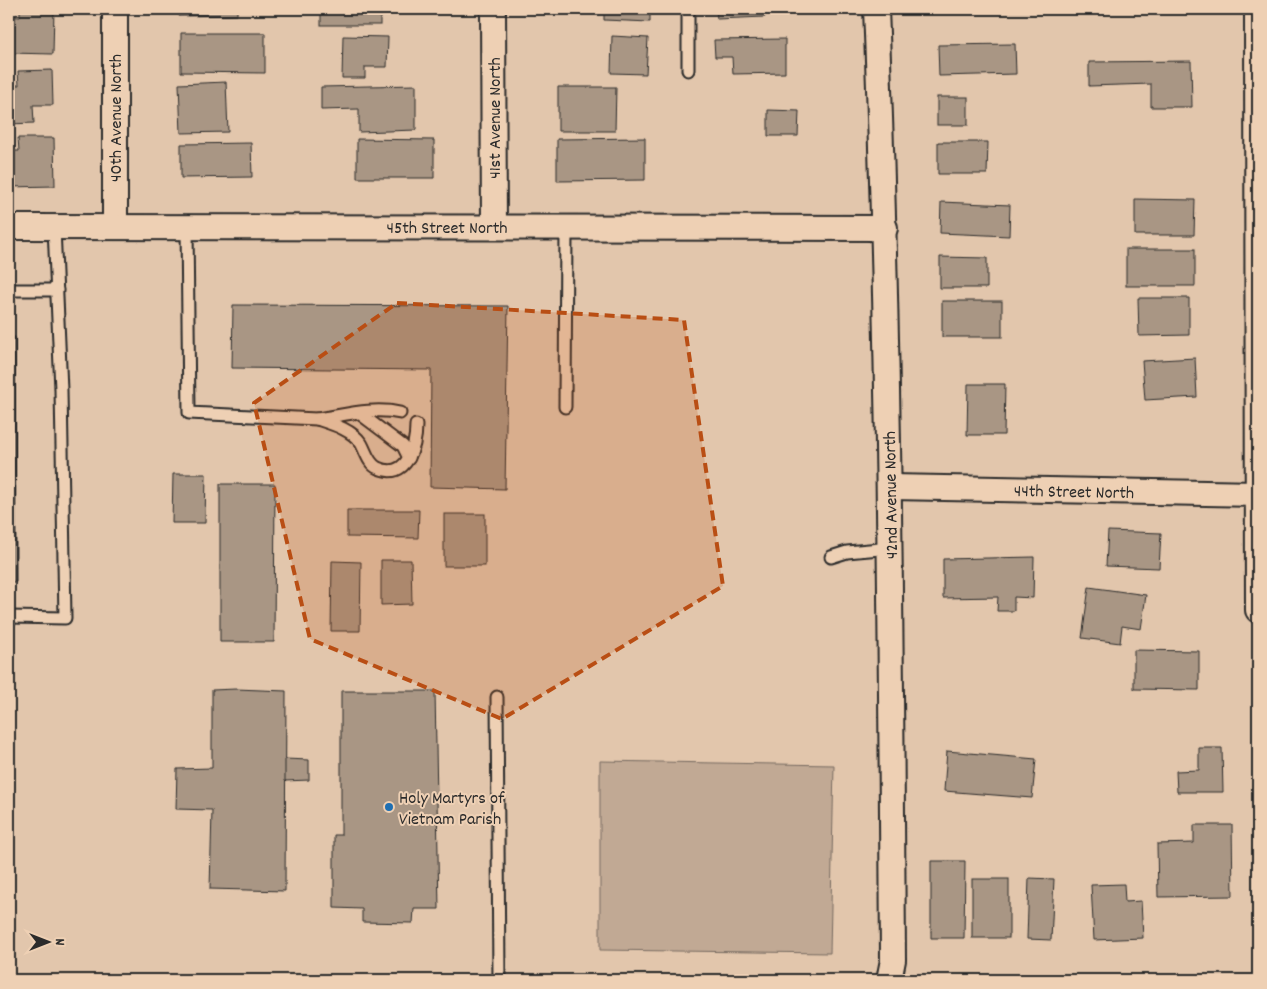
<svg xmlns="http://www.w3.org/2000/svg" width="1267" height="989" viewBox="0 0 1267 989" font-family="Dekko,sans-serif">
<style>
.green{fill:#c1a994;stroke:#766a60}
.building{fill:#a99684;stroke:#2b2b2b}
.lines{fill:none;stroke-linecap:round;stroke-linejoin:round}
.lane-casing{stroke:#2b2b2b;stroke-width:15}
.street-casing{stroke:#2b2b2b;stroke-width:28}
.lane{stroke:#eed0b4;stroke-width:11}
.street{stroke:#eed0b4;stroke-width:24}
.marked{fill:#b94e14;fill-opacity:0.2;stroke:#b94e14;stroke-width:4;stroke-dasharray:10 6;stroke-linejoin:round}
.poi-dot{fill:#1f6fb2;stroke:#eed0b4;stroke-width:2}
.labels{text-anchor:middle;stroke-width:4;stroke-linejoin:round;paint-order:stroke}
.street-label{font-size:18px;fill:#2b2b2b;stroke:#eed0b4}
.poi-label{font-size:18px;fill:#2b2b2b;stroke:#eed0b4;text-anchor:start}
</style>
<rect width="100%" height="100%" fill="#e2c6ac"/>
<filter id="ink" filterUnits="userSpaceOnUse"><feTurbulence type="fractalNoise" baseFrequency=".02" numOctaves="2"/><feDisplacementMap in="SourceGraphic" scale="10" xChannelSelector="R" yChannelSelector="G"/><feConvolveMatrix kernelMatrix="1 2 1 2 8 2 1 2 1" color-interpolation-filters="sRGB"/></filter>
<g filter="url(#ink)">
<path class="green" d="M600,761l234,4 -4,188 -230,-3z"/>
<g class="building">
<path d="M20,9h34l-1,45 -44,-1v-37l11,1z"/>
<path d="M179,9h58v6l-58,1z"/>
<rect x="321" y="9" width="59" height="16"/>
<path d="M604,9h46v13l-46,-2z"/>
<path d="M716,9h48l1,8 -48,2z"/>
<path d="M181,33h84v40l-84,-1z"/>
<path d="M343,36l45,1 -1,30h-22v11h-23z"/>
<path d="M612,36l36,2 -2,36 -35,-1z"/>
<path d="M785,39v34l-52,1 -1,-17h-17l-1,-17z"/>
<path d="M1015,44l1,30 -77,2 -1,-31z"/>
<path d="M1191,61l1,46h-41v-23l-62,2v-24z"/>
<path d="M52,70l1,35h-20l1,18 -25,1v-39h10l-1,-14z"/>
<path d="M226,82l2,50 -47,1 -2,-49z"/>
<path d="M416,85v45l-57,2v-23l-38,1v-23z"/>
<path d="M558,87h58l-1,44h-57z"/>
<rect x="937" y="97" width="31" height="28"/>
<path d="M768,110l31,1 -1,25h-30z"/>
<path d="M18,138h36l1,48 -46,1v-36h10z"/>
<path d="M645,138v42l-88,1v-42z"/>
<path d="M357,139l77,1v38h-77z"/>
<path d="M938,142h50l-1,32h-49z"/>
<path d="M251,143l1,34 -71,1v-34z"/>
<path d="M1135,199l60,1 -1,35h-59z"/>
<path d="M941,202l69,3 -1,31 -69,-3z"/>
<rect x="1126" y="249" width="69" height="37"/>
<path d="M940,257l47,1v30h-47z"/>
<path d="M1138,298h51v37l-50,1z"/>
<rect x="942" y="301" width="60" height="36"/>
<path d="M233,305l275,1 -3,183 -75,-2 1,-117 -199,-2z"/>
<path d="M9,337h6l1,245h-7z"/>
<path d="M1195,358l2,39 -52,3 -3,-39z"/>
<path d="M968,384h37l-1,51h-37z"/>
<path d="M173,474h33l-1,49h-33z"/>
<path d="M220,484h55l-1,158h-54z"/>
<path d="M347,510h72l-1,28 -71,-1z"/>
<rect x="444" y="514" width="41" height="52"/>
<path d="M1108,531l53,2 -2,35 -53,-2z"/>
<path d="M1034,557l-1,41 -19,-1v14h-17l1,-14 -55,1v-39z"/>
<path d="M381,560h30l1,44 -31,1z"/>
<path d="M332,561l29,1 -1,69h-29z"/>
<path d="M1089,587l57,8 -5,34 -19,-3 -2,17 -38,-5z"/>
<path d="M1134,650l65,1v39l-65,-1z"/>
<path d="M236,689l50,2 -1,200 -75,-2 2,-79 -36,-1 1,-40 35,-1v-78z"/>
<path d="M341,691h94l4,218h-25l-1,14 -51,-1v-13l-28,-1v-73h7z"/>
<path d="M1199,748h23l1,44h-46l-1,-21 23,-1z"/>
<path d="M947,751l89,8 -4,39 -88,-7z"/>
<path d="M285,759l24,1v20l-24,1z"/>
<path d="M1194,825h38l1,71 -75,1 -1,-53 37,-1z"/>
<path d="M931,861h34l-1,77h-33z"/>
<path d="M1029,878l25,1 -3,61 -24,-1z"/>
<rect x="972" y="879" width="37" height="59"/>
<path d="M1124,884l1,18 16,-1 2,37 -49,2 -3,-55z"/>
</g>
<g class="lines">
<g class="lane-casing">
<g id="lane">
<path d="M688,9v61"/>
<path d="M187,227l2,186 128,6"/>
<path d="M9,290h48"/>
<path d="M565,407l1,-179"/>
<path d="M359,413l44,33 6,12"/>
<path d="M400,413c-27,-6 -55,2 -83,6 15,5 34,10 44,24 5,8 7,21 17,25 29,13 38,-22 38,-43"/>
<path d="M831,557l16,-5 44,-4"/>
<path d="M9,617l56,1 -4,-228 -7,-163"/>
<path d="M497,697l2,283"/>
</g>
</g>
<g class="street-casing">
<g id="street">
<path d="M115,9v218"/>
<path d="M493,9l1,218"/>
<path d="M876,9c13,317 15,633 17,951l-4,20"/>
<path d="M1257,9l1,601"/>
<path d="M9,227l876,1"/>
<path d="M891,487l367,7"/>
</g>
</g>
<use href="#lane" class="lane"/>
<use href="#street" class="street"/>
</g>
</g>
<path class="marked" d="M397,303l287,17 39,266 -221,133 -192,-80 -56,-236z"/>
<circle class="poi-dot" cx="389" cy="807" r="5"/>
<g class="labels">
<g class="street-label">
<text transform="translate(115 118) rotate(-90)" y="6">40th Avenue North</text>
<text transform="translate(494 118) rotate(-90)" y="6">41st Avenue North</text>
<text x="447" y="233">45th Street North</text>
<text transform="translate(1074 491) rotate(1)" y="6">44th Street North</text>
<text transform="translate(890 495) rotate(-91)" y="6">42nd Avenue North</text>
</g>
<g class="poi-label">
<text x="399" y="803">Holy Martyrs of<tspan x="399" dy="21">Vietnam Parish</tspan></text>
</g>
</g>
<rect width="1267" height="989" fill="none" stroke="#eed0b4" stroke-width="30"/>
<rect x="15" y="15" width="1237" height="959" fill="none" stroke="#2b2b2b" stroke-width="2" filter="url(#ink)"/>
<g transform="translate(48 942) rotate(90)" stroke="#eed0b4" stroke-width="4" paint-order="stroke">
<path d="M0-4L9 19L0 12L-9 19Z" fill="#2b2b2b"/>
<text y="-8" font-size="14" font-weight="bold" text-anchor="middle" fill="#2b2b2b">N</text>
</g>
</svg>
